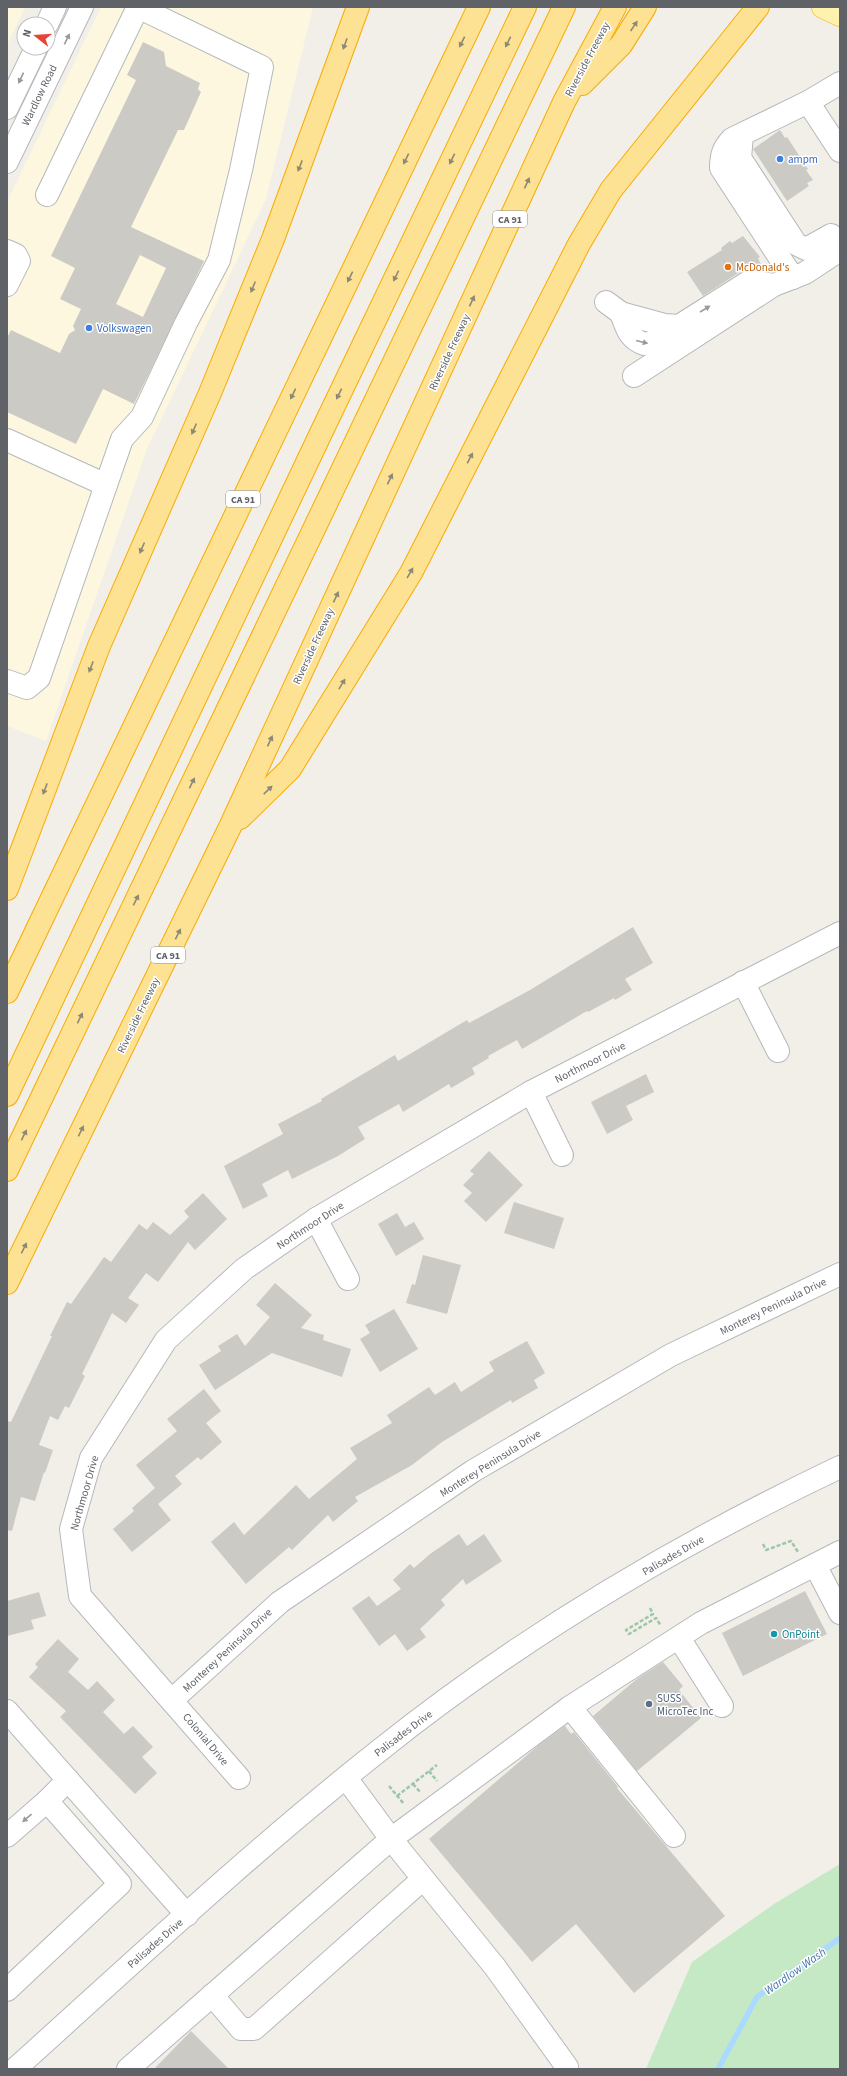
<svg xmlns="http://www.w3.org/2000/svg" width="847" height="2076" viewBox="0 0 847 2076" font-family="'Source Sans 3',sans-serif">
<style>
.commercial{fill:#fef7e0}
.green{fill:#c5e8c5}
.lines{fill:none;stroke-linecap:round;stroke-linejoin:round}
.stream{stroke:#aadaff;stroke-width:5.5}
.building{fill:#cccac5;fill-rule:evenodd}
.minor-casing{stroke:#b5b8bc;stroke-width:24}
.major-casing{stroke:#f2c960;stroke-width:24}
.highway-casing{stroke:#f9ab00;stroke-width:24}
.path{stroke:#9cc7a9;stroke-width:2.5;stroke-dasharray:4 2;stroke-linecap:butt}
.minor{stroke:#fff;stroke-width:22}
.major{stroke:#fff2af;stroke-width:22}
.highway{stroke:#fde293;stroke-width:22}
.oneway{fill:#8e8975}
.oneway2{fill:#979a9d}
.shop-dot{fill:#3f7fe0;stroke:#fff;stroke-width:1.5}
.food-dot{fill:#e8710a;stroke:#fff;stroke-width:1.5}
.culture-dot{fill:#0f9aa8;stroke:#fff;stroke-width:1.5}
.service-dot{fill:#5c6f8a;stroke:#fff;stroke-width:1.5}
.labels{text-anchor:middle;stroke-width:3;stroke-linejoin:round;paint-order:stroke}
.shield{fill:#fff;stroke:#8f9295;stroke-width:1}
.shield-label{font-size:10px;font-weight:bold;fill:#5f6368}
.street-label{font-size:11px;fill:#5f6368;stroke:#fff}
.shop-label{font-size:11px;fill:#366cbe;stroke:#fff;text-anchor:start}
.food-label{font-size:11px;fill:#c56008;stroke:#fff;text-anchor:start}
.culture-label{font-size:11px;fill:#0d838f;stroke:#fff;text-anchor:start}
.service-label{font-size:11px;fill:#4e5e75;stroke:#fff;text-anchor:start}
.water-label{font-size:12px;font-style:italic;fill:#4174aa;stroke:#fff}
</style>
<rect width="100%" height="100%" fill="#f1efe8"/>
<g class="commercial">
<path d="M7,7h18l-18,38z"/>
<path d="M101,7h212l-47,192 -119,250 -101,292 -39,-15v-524z"/>
</g>
<path class="green" d="M840,1864v205h-194l46,-107 82,-58z"/>
<g class="lines">
<path class="stream" d="M718,2069l39,-72 83,-59"/>
</g>
<g class="building">
<path d="M143,42l21,10 2,14 34,17 -2,6 3,3 -17,38h-6l-47,97 73,34 -70,143 -31,-15 -27,55 -69,-32v-74l4,-8 49,23 9,-19 6,-4 -2,-4 8,-17 -21,-10 15,-31 -24,-12 85,-176 -9,-5zM140,255l26,13 -23,49 -27,-13z"/>
<path d="M780,130l5,8 2,-1 21,32 -2,1 7,10 -6,3 2,3 -22,15 -34,-52z"/>
<path d="M743,236l17,21 -2,1 5,11 -20,1 -40,26 -16,-24 35,-22 -1,-2 9,-7 2,2z"/>
<path d="M633,927l20,36 -28,16 7,11 -17,10 -1,-2 -26,14 -1,-1 -65,38 -5,-9 -29,16 1,2 -17,10 3,6 -24,14 -2,-4 -46,28 -4,-8 -41,23 7,12 -27,17 -46,23 -4,-9 -26,14 6,12 -25,13 -19,-43 59,-32 -5,-10 44,-23 -1,-2 74,-44 3,6 69,-41 2,3 61,-33z"/>
<path d="M646,1074l8,18 -28,14 7,14 -26,14 -16,-32z"/>
<path d="M489,1151l34,34 -37,37 -22,-21 8,-8 -9,-8 11,-11 -4,-3z"/>
<path d="M203,1193l24,26 -32,31 -7,-8 -30,40 -12,-9 -18,25 11,7 -13,18 -14,-10 -30,61 3,2 -16,32 -4,-2 -7,14 -8,-4 -11,29 14,5 -8,23 -1,-1 -9,29 -14,-4 -9,34 -5,-1v-109l4,1 41,-86h-2l17,-34 4,2 33,-47 7,5 28,-38 8,6 6,-8 17,13 19,-18 -5,-6z"/>
<path d="M514,1202l50,16 -10,31 -50,-16z"/>
<path d="M397,1213l8,14 9,-5 10,17 -28,17 -18,-32z"/>
<path d="M423,1255l38,10 -14,49 -41,-11 6,-19 3,1z"/>
<path d="M275,1283l37,32 -11,13 23,7 -1,5 28,9 -9,28 -70,-24 -57,37 -16,-25 22,-14 -3,-5 19,-12 8,12 25,-29 -14,-12z"/>
<path d="M394,1309l24,40 -38,23 -20,-33 10,-6 -5,-8z"/>
<path d="M527,1341l18,32 -11,7 4,8 -26,15 -1,-3 -69,42 -30,23 -57,32 3,4 -25,21 -5,-7 -36,35 -3,-3 -43,37 -35,-42 23,-20 10,13 52,-50 13,14 48,-40 -7,-11 42,-25 -5,-8 42,-28 6,8 20,-13 6,10 33,-21 -5,-9z"/>
<path d="M204,1389l17,22 -15,12 16,19 -21,18 -3,-3 -23,19 7,8 -24,20 13,16 -39,32 -19,-23 21,-18 -2,-3 23,-20 -19,-23 41,-34 -10,-12z"/>
<path d="M459,1534l8,12 17,-12 18,27 -36,24 -3,-6 -22,21 4,5 -25,24 6,8 -19,14 -12,-17 -16,12 -27,-38 17,-12 8,10 24,-17 -8,-9 17,-16 4,4 16,-14z"/>
<path d="M805,1591l22,43 -84,42 -21,-43z"/>
<path d="M39,1592l7,24 -15,4 3,9 -27,7v-35z"/>
<path d="M58,1639l21,20 -11,13 20,18 9,-9 18,19 -12,12 21,22 9,-8 20,21 -11,10 15,16 -22,21 -75,-77 6,-6 -37,-34 9,-10 -3,-3z"/>
<path d="M663,1662l20,24 -4,4 22,28 -64,53 -44,-55 45,-38z"/>
<path d="M565,1726l6,8 3,-2 44,55 -1,1 108,128 -91,77 -58,-69 -44,38 -103,-123 111,-95z"/>
<path d="M191,2031l38,38h-75z"/>
</g>
<g class="lines">
<g class="minor-casing">
<g id="minor">
<path d="M47,24l8,-17"/>
<path d="M808,102l32,49"/>
<path d="M7,108l29,-60"/>
<path d="M742,135l-2,23 56,86 10,5 25,-14"/>
<path d="M7,162l75,-155"/>
<path d="M47,195l91,-188"/>
<path d="M7,251l9,4 3,6 -12,24"/>
<path d="M793,278l-72,-110c0,-12 2,-20 11,-29l76,-37 32,-19"/>
<path d="M606,302l15,11 44,12 14,1 71,-45 24,4"/>
<path d="M621,313c6,15 7,25 23,31l14,-3 21,-15"/>
<path d="M634,376l140,-91 31,-12 35,-23"/>
<path d="M7,440l99,45"/>
<path d="M7,681l20,7 12,-10 83,-239 20,-22 44,-94 33,-63 22,-90 21,-103 -124,-60"/>
<path d="M743,982l35,69"/>
<path d="M531,1092l31,63"/>
<path d="M316,1219l32,60"/>
<path d="M815,1565l25,48"/>
<path d="M679,1638l43,68"/>
<path d="M172,1700l108,-98 193,-131 198,-116 169,-81"/>
<path d="M570,1707l104,129"/>
<path d="M7,1711l180,204"/>
<path d="M239,1778l-159,-182 -9,-67 20,-71 75,-118 78,-71 72,-50 215,-127 309,-159"/>
<path d="M346,1778l45,61 104,128 72,100"/>
<path d="M7,1836l40,-35"/>
<path d="M7,1990l113,-106 -73,-83 21,-21"/>
<path d="M212,1995l29,34h13l169,-150"/>
<path d="M15,2069c120,-108 238,-219 365,-319 140,-112 298,-206 460,-283"/>
<path d="M128,2069l263,-230 179,-132 131,-84 139,-71"/>
</g>
</g>
<g class="major-casing">
<path id="major" d="M823,7l17,8"/>
</g>
<g class="highway-casing">
<g id="highway">
<path d="M582,84l39,-39 24,-38"/>
<path d="M240,818l50,-49 121,-196 168,-329 32,-54 147,-183"/>
<path d="M7,889l92,-243 111,-253 63,-154 85,-232"/>
<path d="M7,992l472,-985"/>
<path d="M7,1095l314,-662 204,-426"/>
<path d="M7,1170l557,-1163"/>
<path d="M7,1283l223,-456 334,-725 51,-95"/>
</g>
</g>
<g class="path">
<path d="M763,1544l3,6 25,-9 7,11"/>
<path d="M650,1608l3,6 -27,16 3,4 27,-16 5,8"/>
<path d="M429,1771l8,10"/>
<path d="M413,1784l8,9"/>
<path d="M389,1786l15,18"/>
<path d="M397,1796l40,-31"/>
</g>
<use href="#minor" class="minor"/>
<use href="#major" class="major"/>
<use href="#highway" class="highway"/>
</g>
<defs><path id="oneway-solid" d="M-6-.8H1V-3.2L6.5 0L1 3.2V.8H-6Z"/></defs>
<g class="oneway">
<use href="#oneway-solid" transform="translate(634 26) rotate(-56)"/>
<use href="#oneway-solid" transform="translate(462 42) rotate(116)"/>
<use href="#oneway-solid" transform="translate(508 42) rotate(116)"/>
<use href="#oneway-solid" transform="translate(345 44) rotate(110)"/>
<use href="#oneway-solid" transform="translate(406 159) rotate(116)"/>
<use href="#oneway-solid" transform="translate(452 159) rotate(116)"/>
<use href="#oneway-solid" transform="translate(300 166) rotate(111)"/>
<use href="#oneway-solid" transform="translate(527 183) rotate(-65)"/>
<use href="#oneway-solid" transform="translate(396 276) rotate(116)"/>
<use href="#oneway-solid" transform="translate(350 277) rotate(116)"/>
<use href="#oneway-solid" transform="translate(253 287) rotate(112)"/>
<use href="#oneway-solid" transform="translate(472 301) rotate(-65)"/>
<use href="#oneway-solid" transform="translate(293 394) rotate(116)"/>
<use href="#oneway-solid" transform="translate(339 394) rotate(116)"/>
<use href="#oneway-solid" transform="translate(194 429) rotate(114)"/>
<use href="#oneway-solid" transform="translate(470 458) rotate(-63)"/>
<use href="#oneway-solid" transform="translate(390 479) rotate(-65)"/>
<use href="#oneway-solid" transform="translate(142 548) rotate(114)"/>
<use href="#oneway-solid" transform="translate(410 573) rotate(-60)"/>
<use href="#oneway-solid" transform="translate(336 597) rotate(-65)"/>
<use href="#oneway-solid" transform="translate(91 667) rotate(111)"/>
<use href="#oneway-solid" transform="translate(342 684) rotate(-59)"/>
<use href="#oneway-solid" transform="translate(270 741) rotate(-65)"/>
<use href="#oneway-solid" transform="translate(192 783) rotate(-64)"/>
<use href="#oneway-solid" transform="translate(45 789) rotate(111)"/>
<use href="#oneway-solid" transform="translate(268 790) rotate(-44)"/>
<use href="#oneway-solid" transform="translate(136 900) rotate(-64)"/>
<use href="#oneway-solid" transform="translate(178 934) rotate(-64)"/>
<use href="#oneway-solid" transform="translate(80 1018) rotate(-64)"/>
<use href="#oneway-solid" transform="translate(81 1131) rotate(-64)"/>
<use href="#oneway-solid" transform="translate(24 1135) rotate(-64)"/>
<use href="#oneway-solid" transform="translate(24 1248) rotate(-64)"/>
</g>
<g class="oneway2">
<use href="#oneway-solid" transform="translate(67 39) rotate(-64)"/>
<use href="#oneway-solid" transform="translate(21 78) rotate(115)"/>
<use href="#oneway-solid" transform="translate(705 309) rotate(-32)"/>
<use href="#oneway-solid" transform="translate(642 342) rotate(14)"/>
<use href="#oneway-solid" transform="translate(27 1818) rotate(139)"/>
</g>
<g class="shop-dot">
<circle cx="780" cy="159" r="4"/>
<circle cx="89" cy="328" r="4"/>
</g>
<circle class="food-dot" cx="728" cy="267" r="4"/>
<circle class="culture-dot" cx="774" cy="1634" r="4"/>
<circle class="service-dot" cx="649" cy="1704" r="4"/>
<g class="labels">
<g class="shield">
<rect x="493" y="211" width="34" height="16" rx="3"/>
<rect x="226" y="491" width="34" height="16" rx="3"/>
<rect x="151" y="947" width="34" height="16" rx="3"/>
</g>
<g class="shield-label">
<text x="510" y="223">CA 91</text>
<text x="243" y="503">CA 91</text>
<text x="168" y="959">CA 91</text>
</g>
<g class="street-label">
<text transform="translate(587 59) rotate(-62)" y="4">Riverside Freeway</text>
<text transform="translate(39 95) rotate(-64)" y="4">Wardlow Road</text>
<text transform="translate(449 352) rotate(-65)" y="4">Riverside Freeway</text>
<text transform="translate(313 646) rotate(-65)" y="4">Riverside Freeway</text>
<text transform="translate(138 1015) rotate(-64)" y="4">Riverside Freeway</text>
<text transform="translate(590 1062) rotate(-27)" y="4">Northmoor Drive</text>
<text transform="translate(310 1225) rotate(-33)" y="4">Northmoor Drive</text>
<text transform="translate(773 1306) rotate(-26)" y="4">Monterey Peninsula Drive</text>
<text transform="translate(490 1463) rotate(-32)" y="4">Monterey Peninsula Drive</text>
<text transform="translate(84 1493) rotate(-74)" y="4">Northmoor Drive</text>
<text transform="translate(673 1555) rotate(-30)" y="4">Palisades Drive</text>
<text transform="translate(227 1650) rotate(-43)" y="4">Monterey Peninsula Drive</text>
<text transform="translate(403 1733) rotate(-37)" y="4">Palisades Drive</text>
<text transform="translate(206 1739) rotate(50)" y="4">Colonial Drive</text>
<text transform="translate(155 1943) rotate(-41)" y="4">Palisades Drive</text>
</g>
<g class="shop-label">
<text x="788" y="163">ampm</text>
<text x="97" y="332">Volkswagen</text>
</g>
<g class="food-label">
<text x="736" y="271">McDonald's</text>
</g>
<g class="culture-label">
<text x="782" y="1638">OnPoint</text>
</g>
<g class="service-label">
<text x="657" y="1702">SUSS<tspan x="657" dy="13">MicroTec Inc</tspan></text>
</g>
<g class="water-label">
<text transform="translate(795 1971) rotate(-35)" y="4">Wardlow Wash</text>
</g>
</g>
<rect width="847" height="2076" fill="none" stroke="#5f6368" stroke-width="16"/>
<g transform="translate(36 36) rotate(287)"><circle r="19" fill="#ffffff" stroke="#bfc1c3"/>
<path d="M0-3L7 15L0 10L-7 15Z" fill="#ea4335"/>
<text y="-6" font-size="11" font-weight="bold" text-anchor="middle" fill="#5f6368">N</text>
</g>
</svg>
